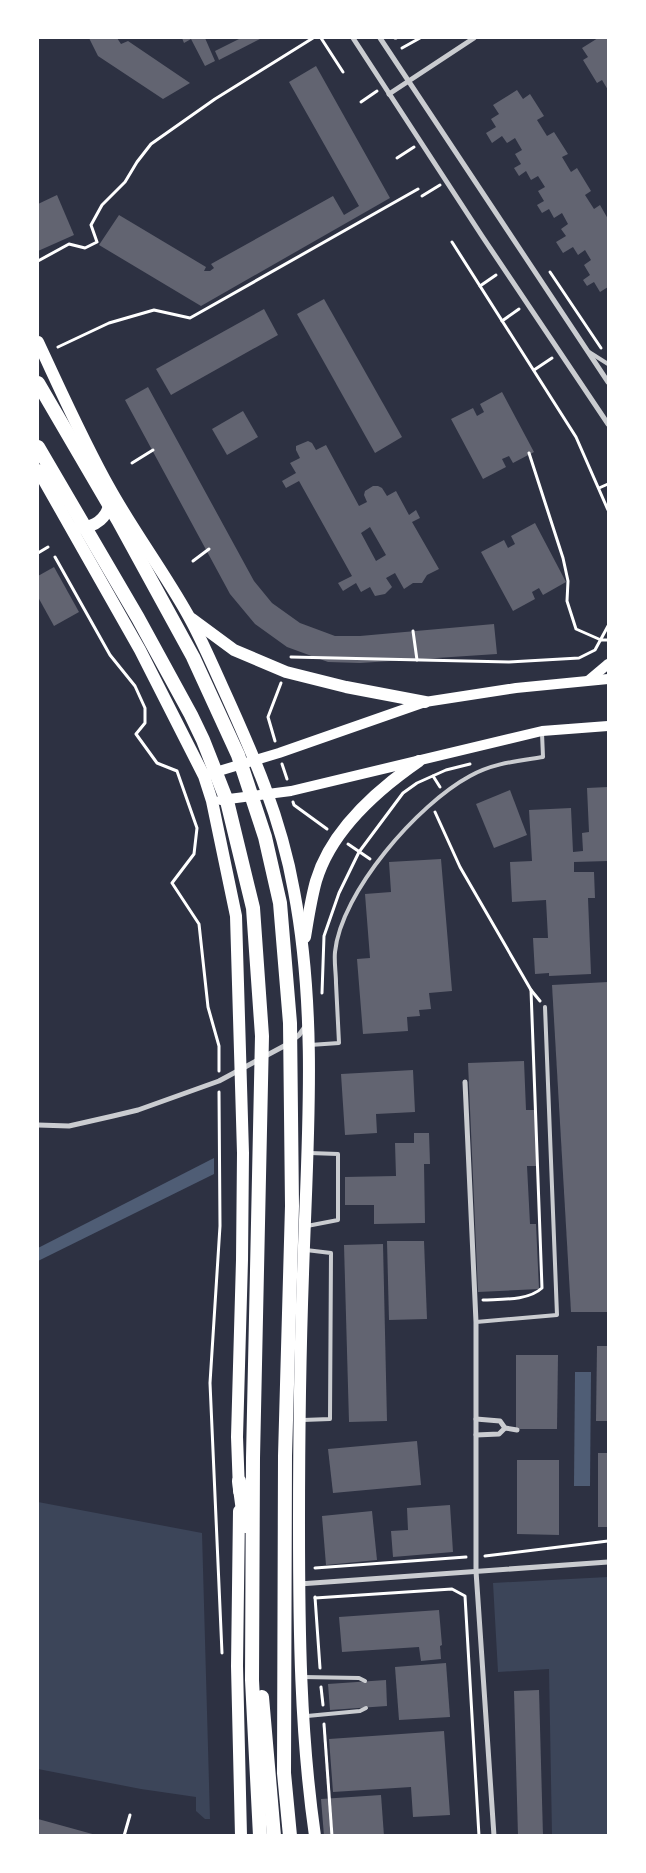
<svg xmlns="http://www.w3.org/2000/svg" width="646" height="1873" viewBox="0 0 646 1873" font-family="'Open Sans',sans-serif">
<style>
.green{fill:#3c4559}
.water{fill:#4f5d75}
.building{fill:#626471;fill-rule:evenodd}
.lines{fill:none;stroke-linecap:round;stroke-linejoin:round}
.path{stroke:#fff;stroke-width:3}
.service{stroke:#caccd0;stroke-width:4}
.minor{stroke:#caccd0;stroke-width:5}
.secondary{stroke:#fff;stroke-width:10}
.primary{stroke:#fff;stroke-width:12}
.trunk{stroke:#fff;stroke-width:14}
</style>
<rect width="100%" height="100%" fill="#2d3142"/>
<g class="green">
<path d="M38,1502l164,31 8,286h-5l-9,-8v-14l-55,-8 -103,-20z"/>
<path d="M608,1577v258h-56l-3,-166 -51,3 -5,-89z"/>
</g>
<g class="water">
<path d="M214,1158v16l-176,87v-13z"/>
<path d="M575,1372h16l-1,114h-16z"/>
</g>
<g class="building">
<path d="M89,38h28l4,6 7,-3 62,42 -27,16 -65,-43z"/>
<path d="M182,38h23l10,23 -10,5 -14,-27 -7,4z"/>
<path d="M241,38h21l-43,22 -4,-9z"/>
<path d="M598,38h10v52l-6,-10 -5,3 -14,-23 5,-3 -6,-9z"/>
<path d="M316,66l74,132 -189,108 -102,-61 20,-30 87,52 -2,4h6l4,-3 -3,-4 122,-68 11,19 15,-9 -70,-124z"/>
<path d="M517,90l6,9 7,-5 14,22 -7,4 10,16 7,-4 14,22 -6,3 9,15 6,-4 14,23 -6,4 9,14 6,-4 8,14v68l-8,5 -6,-10 -7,4 -4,-6 7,-5 -6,-10 7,-5 -6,-10 -7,5 -5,-8 -10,6 -7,-11 10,-6 -5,-7 7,-5 -6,-11 -8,5 -5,-9 -7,4 -5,-8 7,-4 -6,-10 7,-4 -7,-11 -7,4 -5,-9 -7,5 -5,-8 7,-4 -6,-10 7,-4 -7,-12 -8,5 -5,-7 -10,7 -6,-10 10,-6 -5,-8 8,-5 -6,-9z"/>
<path d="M57,195l17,40 -36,16v-47z"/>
<path d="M324,299l78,138 -27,16 -78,-139z"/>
<path d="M264,309l14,26 -107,60 -15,-26z"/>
<path d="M148,387l106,194 18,22 28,20 35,13h25l134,-12 3,30 -137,9 -32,-1 -41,-15 -32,-23 -25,-30 -105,-194z"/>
<path d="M502,392l32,60 -21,11 -4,-7 -7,3 4,8 -23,12 -32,-60 22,-11 4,8 7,-4 -4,-8z"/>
<path d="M243,411l15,26 -31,18 -15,-26z"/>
<path d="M308,441l4,2 4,7 10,-5 33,61 8,-4 -3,-7 1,-4 8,-5h5l4,2 5,8 9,-5 13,24 7,-5 4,8 -8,4 27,47 -12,6 -5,8h-9l-9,6 -9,-16 -9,5 6,9 -7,7 -10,2 -5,-9 -9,5 -5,-9 -13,8 -5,-8 14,-7 -53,-95 -13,7 -4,-7 14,-8 -6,-10 10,-5 -4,-8v-4zM370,527l16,28 -10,6 -15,-28z"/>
<path d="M535,523l31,59 -23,13 -4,-7 -7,4 3,7 -22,12 -32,-59 23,-12 4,8 7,-4 -4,-8z"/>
<path d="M54,567l25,45 -25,14 -16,-29v-21z"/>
<path d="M608,787v74l-34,1v10h20l1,26h-7l3,76 -42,2v-3l-14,1 -2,-36h15l-2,-38 -34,2 -2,-40 22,-1 -3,-51 42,-2 2,44 10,-1 -1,-18 7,-1 -2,-44z"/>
<path d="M510,790l17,45 -33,13 -18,-44z"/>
<path d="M441,859l11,132 -23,2 2,16 -12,1 1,6 -13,1 1,14 -45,3 -6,-75 13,-1 -5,-64 26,-2 -2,-30z"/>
<path d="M608,982v330h-37l-19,-327z"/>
<path d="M524,1061l2,49h9l3,56h-11l3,58h6l3,65 -61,3 -10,-229z"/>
<path d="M413,1070l2,42 -39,2 1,19 -32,2 -4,-61z"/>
<path d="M414,1133h15l1,31h-6l1,59 -51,1v-19h-29v-28l51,-1 -1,-33h19z"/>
<path d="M387,1241h37l3,78 -38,1z"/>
<path d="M383,1244l4,177 -38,1 -5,-177z"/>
<path d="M597,1346h11v75h-12z"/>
<path d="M516,1355h42l-1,74h-41z"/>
<path d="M417,1441l4,44 -88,8 -5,-44z"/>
<rect x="598" y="1453" width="10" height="74"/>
<path d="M517,1460h42v75l-42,-1z"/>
<path d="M450,1505l3,47 -60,5 -2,-26 17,-1 -1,-22z"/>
<path d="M372,1511l5,49 -51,5 -4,-49z"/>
<path d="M439,1610l3,35 -2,1 1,13 -20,2 -2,-14 -77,5 -3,-35z"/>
<path d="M446,1663l4,54 -51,3 -4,-53z"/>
<path d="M386,1680l1,26 -57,4 -2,-26z"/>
<path d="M539,1690l4,146h-25l-4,-145z"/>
<path d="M444,1731l6,84 -37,2 -2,-30 -78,5 -4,-53z"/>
<path d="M381,1795l3,41h-60l-3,-37z"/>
<path d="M38,1819l58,16v1h-58z"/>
</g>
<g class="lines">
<g class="path">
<path d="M321,38l22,34"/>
<path d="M395,38h1"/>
<path d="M402,48l18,-10"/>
<path d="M361,102l16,-11"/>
<path d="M397,158l17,-11"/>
<path d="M422,196l18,-11"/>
<path d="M452,242l124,195 32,73"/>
<path d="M38,261l31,-17 16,4 12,-6 -6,-17 11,-20 23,-23 12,-20 14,-18 64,-45 98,-61"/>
<path d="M550,272l51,76"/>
<path d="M480,286l16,-11"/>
<path d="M502,321l17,-12"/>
<path d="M58,347l51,-24 45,-13 36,8 228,-129"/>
<path d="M534,370l18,-12"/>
<path d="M529,453l34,105 5,23 -1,20 9,28 25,11h7"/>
<path d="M132,463l21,-13"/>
<path d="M599,488l9,-4"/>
<path d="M38,553l10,-6"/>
<path d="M55,557l55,98 25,31 10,22v15l-9,11 21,29 20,8 20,57 -3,26 -22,29 27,41 9,83 11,39v25"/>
<path d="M193,561l16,-12"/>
<path d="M413,631l4,29"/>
<path d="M291,657l218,5 70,-4 16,-8 13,-24"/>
<path d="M275,741l-7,-24 13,-34"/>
<path d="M282,764l5,15"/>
<path d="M433,776l7,11"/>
<path d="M293,802l1,3 33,24"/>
<path d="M435,812l25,55 71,123 9,11"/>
<path d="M348,844l22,15"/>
<path d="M322,993l2,-57 15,-43 20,-41 44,-59 14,-10 29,-13 24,-6"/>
<path d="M219,1092l1,134 -10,157 12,270"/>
<path d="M483,1300c18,-1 45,1 59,-12l-11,-298"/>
<path d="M485,1556l123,-15"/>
<path d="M315,1568l151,-11"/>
<path d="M315,1597l5,71"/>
<path d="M315,1598l137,-9 13,7 14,240"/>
<path d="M321,1687l2,18"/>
<path d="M324,1724l8,112"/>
<path d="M124,1836l6,-21"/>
</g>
<g class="service">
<path d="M589,352l19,12"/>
<path d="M310,1045l29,-2c-1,-20 -2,-40 -3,-60 0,-10 -2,-21 -1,-31 6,-60 83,-148 135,-176 23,-13 48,-15 73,-19l-1,-24"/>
<path d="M307,1226l31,-6v-66l-28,-1"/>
<path d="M476,1322l81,-7 -12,-308"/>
<path d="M303,1420l27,-1 1,-166 -25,-3"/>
<path d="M303,1677l56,1 6,3"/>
<path d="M307,1716l53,-5 6,-3"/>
</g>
<g class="minor">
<path d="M353,38l129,198 126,188"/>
<path d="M380,38l228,344"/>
<path d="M389,94l85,-56"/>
<path d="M465,1082l11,240v249l18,265"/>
<path d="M38,1125l31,1 44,-10 25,-6 81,-29 67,-36 13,-10 6,-8"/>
<path d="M476,1419l24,2 5,7 12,2"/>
<path d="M476,1435l23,-1 6,-6"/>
<path d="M299,1584l309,-22"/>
</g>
<g class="secondary">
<path d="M589,680l19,-16"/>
<path d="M209,774l70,-21 146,-51 91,-14 92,-9"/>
<path d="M221,800l70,-9 251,-60 66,-5"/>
</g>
<g class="primary">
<path d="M38,342c23,49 45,99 72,147 24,43 54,83 78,126 13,23 23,47 34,71 31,68 59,131 72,205 24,126 13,256 9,383 -3,83 -4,166 -4,250 0,104 1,208 16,312"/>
<path d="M38,470l102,180 64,126 8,25 24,115 7,237 -1,107 -5,177 2,54"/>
<path d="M76,528c20,0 33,-11 35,-31"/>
<path d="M192,619l42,31 52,22 60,15 79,15"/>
<path d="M305,937c3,-18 6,-38 11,-56 15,-51 61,-91 103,-120"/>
<path d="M239,1511l-2,155 4,170"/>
</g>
<g class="trunk">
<path d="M38,383l80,137 75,137 45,98 27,82 15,66 10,120 2,183 -7,250 -1,317 6,63"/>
<path d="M38,447l100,171 53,97 12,25 24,61 26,107 9,128 -9,422 -1,222 8,156"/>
<path d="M239,1481l6,45"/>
<path d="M262,1697l12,139"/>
</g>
</g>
<rect width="646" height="1873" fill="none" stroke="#ffffff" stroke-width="78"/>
</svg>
